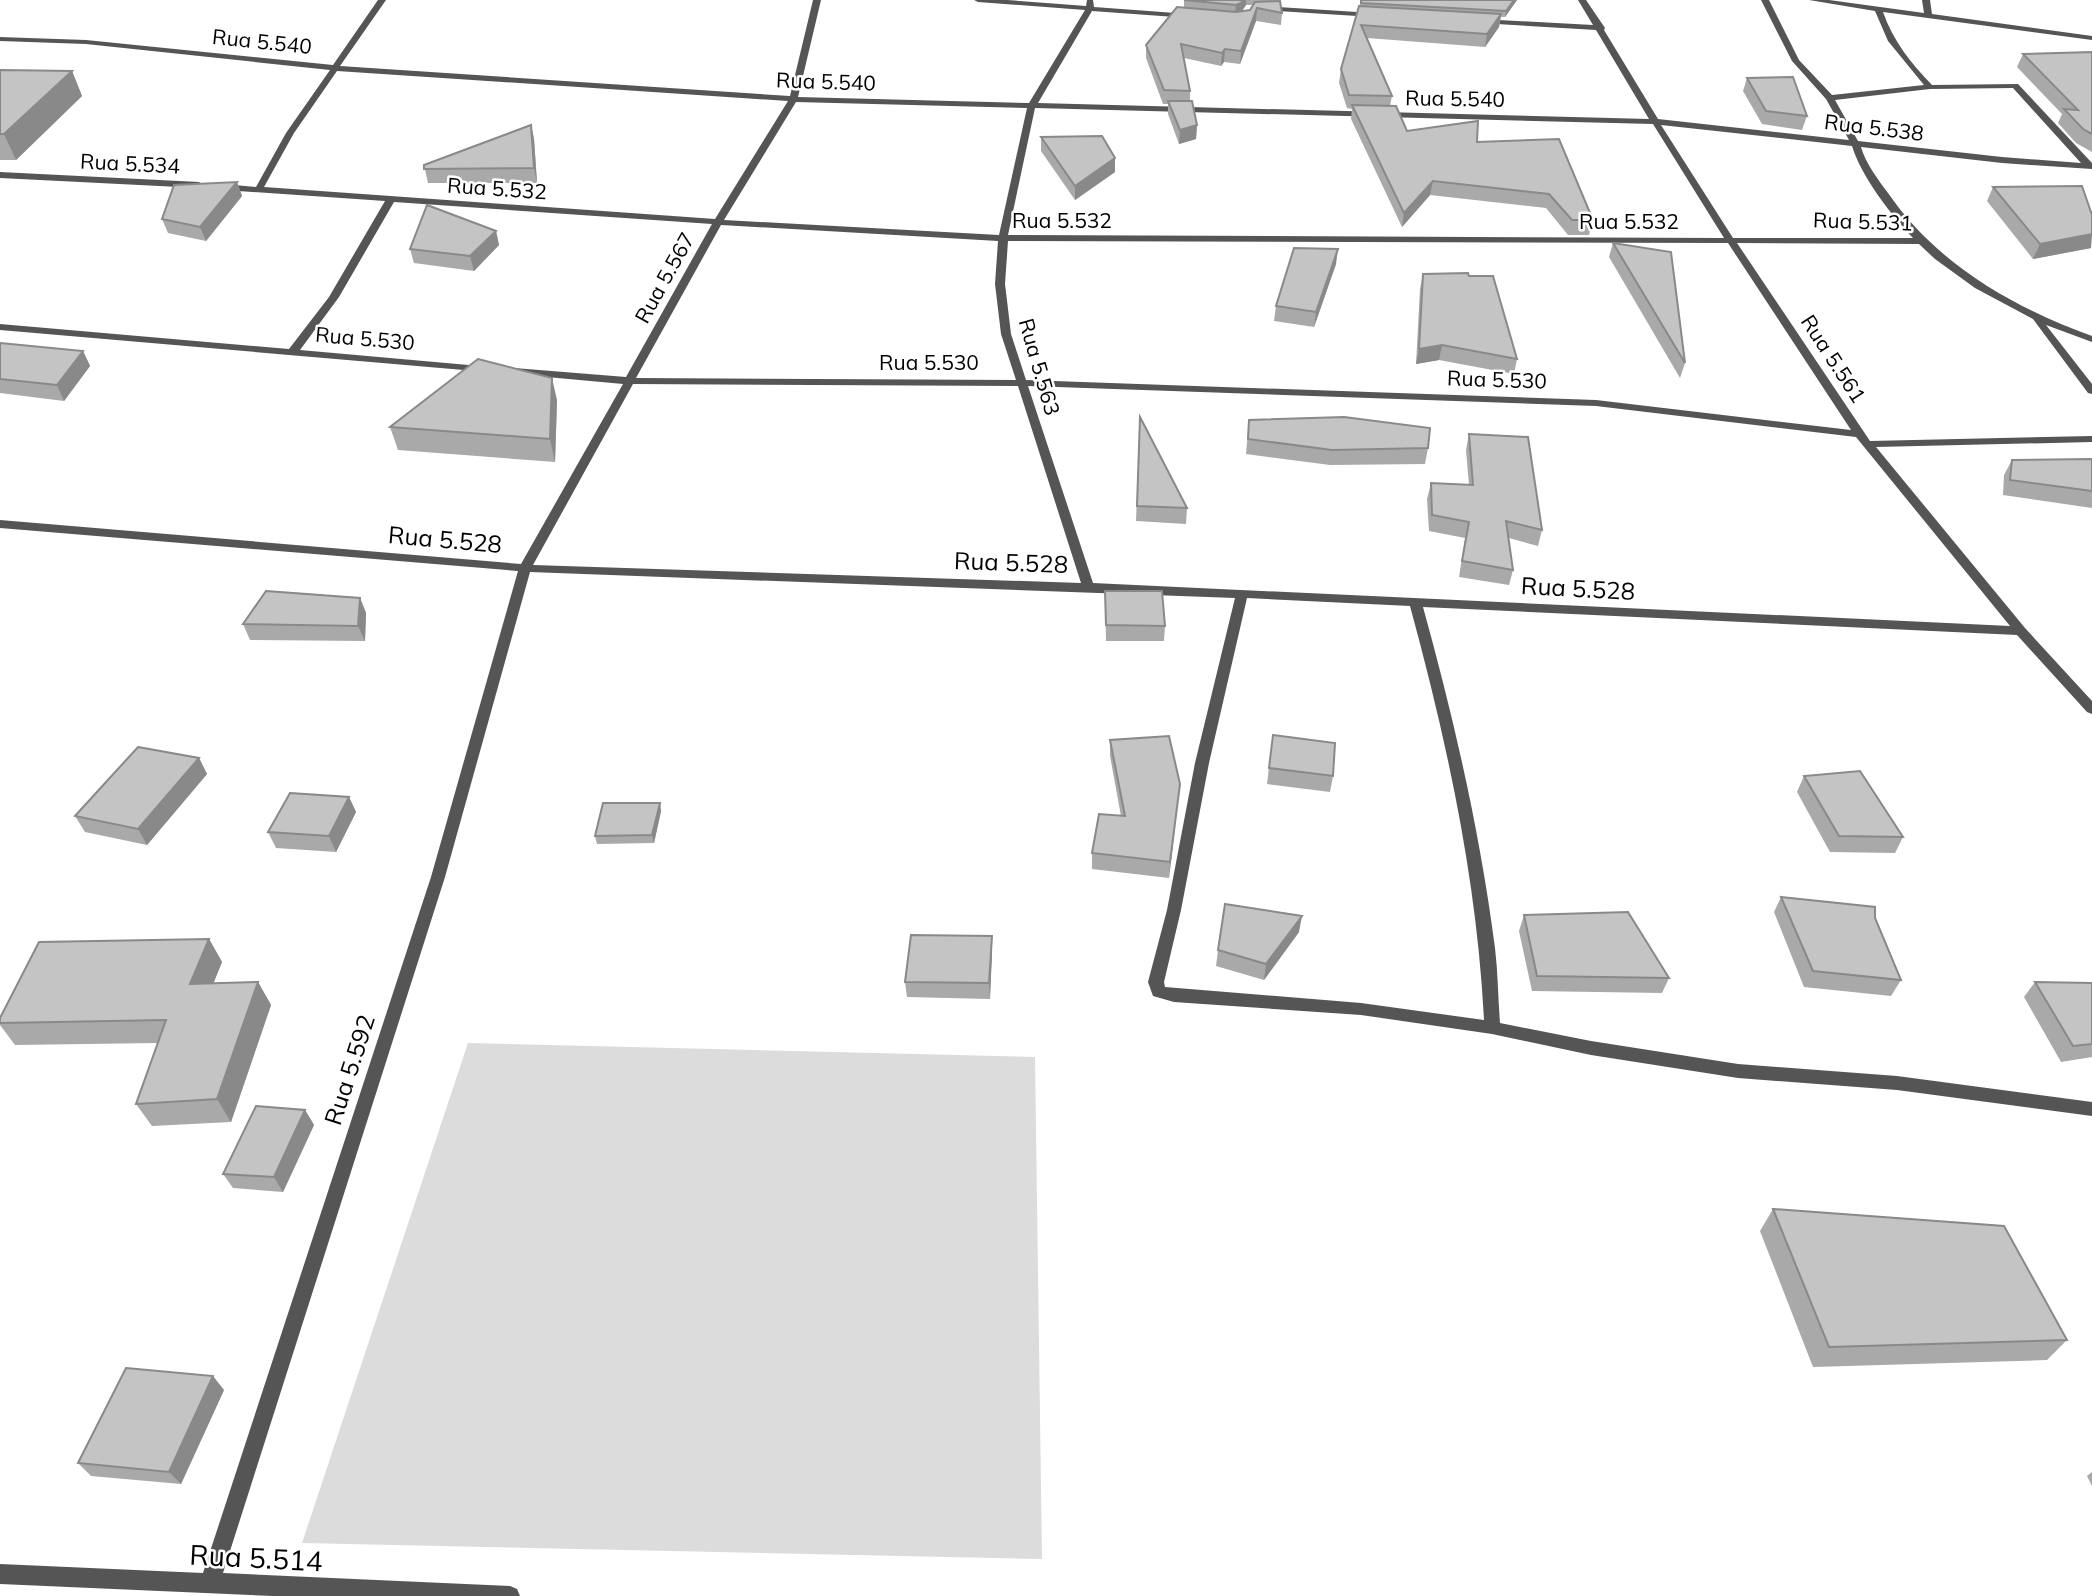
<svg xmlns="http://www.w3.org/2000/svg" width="2092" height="1596" viewBox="0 0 2092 1596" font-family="Mulish,sans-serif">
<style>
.green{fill:#dcdcdc}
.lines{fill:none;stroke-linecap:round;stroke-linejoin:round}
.street{fill:#555;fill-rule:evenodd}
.wall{fill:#a9a9a9;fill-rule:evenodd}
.shaded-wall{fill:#898989}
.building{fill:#c4c4c4;stroke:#898989;stroke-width:2}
.labels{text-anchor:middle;stroke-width:5;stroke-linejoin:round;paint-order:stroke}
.far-street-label{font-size:21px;fill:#000;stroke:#fff}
.street-label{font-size:24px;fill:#000;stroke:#fff}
.near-street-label{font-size:28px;fill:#000;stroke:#fff}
</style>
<rect width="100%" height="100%" fill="#fff"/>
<path class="green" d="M468,1043l567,14 7,502 -740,-16z"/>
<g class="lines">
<g class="street">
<path d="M378,0h8l-46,66 450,30 23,-96h8l-23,97 231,6 56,-93 -107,-8 -4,-2h33l79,6 1,-6h6l1,7 95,7 4,2 -4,2 -97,-7 -54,92 611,16 -53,-89 -116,-7 -4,-2 4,-2 113,6 -15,-25h8l19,28 -1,2 54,89 191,21 -23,-41 -34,-38 -31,-61h8l30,60 33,35 92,-10 -36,-44 -13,-30 -66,-11h20l95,13 -2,-13h8l2,14 160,22v4l-209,-28c10,29 28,51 49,73l86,-1 74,79v6l-90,-6 -141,-16c5,17 16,31 27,46 49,71 124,114 204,143v6l-46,-17 46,59v10l-4,-1 -55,-74 -58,-31 -40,-29 -16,-15 -182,-1 133,198 222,-5v6l-216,5 149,181 67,73v13l-5,-2 -70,-77 -594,-28c31,112 57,225 72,341 3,25 3,50 5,75l91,18 147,23 159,12 195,26v14l-195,-26 -159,-12 -147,-23 -99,-21 -131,-19 -187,-13 -21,-6 -5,-14 19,-72 28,-147 40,-165 -705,-26 -85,305 -222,696 287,13 7,3 3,7h-247l-273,-12v-20l203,9 228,-696 87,-306 -518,-43v-8l521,44 102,-180 -109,-10 -5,-3 5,-3 112,9 86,-153 -318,-22 -55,95 -39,53 191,17v4l-4,1 -487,-42v-6l289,25 40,-52 56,-96 -162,-11 -4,-3 4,-3 33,3 30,-54 44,-63 -244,-26 -86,-3v-4l86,3 247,25zM337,71l451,30 -73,118 -451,-32 30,-54zM2013,88l68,75 -79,-6 -144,-16 -23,-41 95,-11zM796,102l231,6 -28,127 -275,-15zM1035,108l618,16 71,114 -716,-3zM1661,125l191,21c9,30 39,69 61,92h-180zM721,225l277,16 -3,43 6,50 15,46 -380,-2zM1008,241l720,2 123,187 -255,-30 -570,-20 -15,-46 -6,-50zM633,384l385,2 63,197 -548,-18zM1028,386l568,20 260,31 154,189 -917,-43zM1247,598l163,8c37,136 67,274 74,414l-123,-17 -196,-16 -1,-5 17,-72 28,-147z"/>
<path d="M1264,6l109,7 4,2 -4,2 -112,-7v-4z"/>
<path d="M0,172l199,10 4,3 -4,3 -199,-10z"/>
</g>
</g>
<g class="wall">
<path d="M1184,0h93l5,13 -1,12 -25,-4 -16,43 -16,-2 -3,4 -37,-8 6,33v10l7,24 -1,14 -17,5 -11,-30v-10h-5l-17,-46v-13l38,-37zM1246,5h7l-3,5 -8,1z"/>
<path d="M1361,0h156l-12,17h-4l-2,10 -14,20 -118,-9 25,58 -2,10 17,25 70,11 116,78 -4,15h-21l-22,-27 -116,-13 -28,32 -51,-108 1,-10 -5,-1 -8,-25 2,-14z"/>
<path d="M2092,52v100l-16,-9 -18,-20 4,-9 -45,-47 6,-13z"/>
<path d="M0,70l72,1 10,25 -66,64h-16z"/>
<path d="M1747,78l60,38 -5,14 -40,-6 -19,-33z"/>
<path d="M531,125l3,14 3,44h-109l-4,-18z"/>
<path d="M1041,137l74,21v14l-40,28 -34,-49z"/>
<path d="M237,182l5,14 -36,45 -38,-8 -6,-14z"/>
<path d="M1993,187l99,28 -1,33 -58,11 -46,-58z"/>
<path d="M496,231l3,14 -25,26 -60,-8 -4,-14z"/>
<path d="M1613,243l72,120 -5,15 -71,-121z"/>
<path d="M1336,264l-22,63 -40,-6 2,-15z"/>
<path d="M1423,274l46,2 48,83 -3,15 -75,-14 -23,4 4,-75z"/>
<path d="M0,343l83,8 7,15 -26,35 -64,-8z"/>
<path d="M557,400l-2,62 -157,-12 -8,-23z"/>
<path d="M1140,417l47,91 -1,16 -50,-3z"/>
<path d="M1249,420l179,28 -3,16 -95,1 -84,-11z"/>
<path d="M1469,434l73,96 -4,16 -29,-8 4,32 -4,15 -50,-8 6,-39 -36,-7 -2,-32 4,-16 38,2 -3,-35z"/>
<path d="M2092,459v49l-89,-13 1,-20 8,-15z"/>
<path d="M1105,591l60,35 -1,15h-58z"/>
<path d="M360,598l6,15 -1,28 -115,-1 -7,-16z"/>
<path d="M1273,735l60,41 -3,16 -63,-8z"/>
<path d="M1110,740l70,44 -11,94 -77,-9v-16l29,-37 -11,-60z"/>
<path d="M199,758l8,16 -60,71 -62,-13 -10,-16z"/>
<path d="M1804,776l99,61 -8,16 -65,-1 -33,-60z"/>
<path d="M349,797l7,15 -20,40 -60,-4 -8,-16z"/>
<path d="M660,803l1,8 -7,32 -57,1 -2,-8z"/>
<path d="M1781,897l94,21 26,62 -10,16 -87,-9 -30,-75z"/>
<path d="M1524,915l145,63 -7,15 -130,-2 -13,-60z"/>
<path d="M1299,932l-35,48 -48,-14 2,-16z"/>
<path d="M209,939l13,23 -9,21 45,-1 13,23 -40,117 -79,4 -16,-22 22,-61 -143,2 -15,-20v-7z"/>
<path d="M992,952l-2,47 -83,-2 -2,-15z"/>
<path d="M2035,982l57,1v74l-31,5 -37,-65z"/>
<path d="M305,1110l9,15 -31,67 -50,-4 -10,-14z"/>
<path d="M1773,1209l294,131 -20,20 -234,7 -53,-136z"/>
<path d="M224,1390l-43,94 -90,-8 -13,-13z"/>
<path d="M2092,1472v14l-5,-10z"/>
</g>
<g class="shaded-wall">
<path d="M1243,0h3v5l-6,9 -5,1 1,-10z"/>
<path d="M1514,0h3l-12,17 1,-6z"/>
<path d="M1257,8l-1,13 -16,43 1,-13z"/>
<path d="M1501,14l-2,13 -14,20 2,-13z"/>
<path d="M1225,49l-1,13 -3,4 1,-13z"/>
<path d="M72,71l10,25 -66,64 -12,-26z"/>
<path d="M531,125l3,14 3,44 -3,-15z"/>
<path d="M1197,125l-1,14 -17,5 1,-14z"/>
<path d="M1115,158v14l-40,28v-14z"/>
<path d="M1433,181l-3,14 -28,32 2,-14z"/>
<path d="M237,182l5,14 -36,45 -6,-14z"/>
<path d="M496,231l3,14 -25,26 -4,-15z"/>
<path d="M2092,234l-1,14 -58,11 7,-15z"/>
<path d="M1338,249l-2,15 -22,63 2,-15z"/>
<path d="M1442,345l-3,15 -23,4 3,-15z"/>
<path d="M83,351l7,15 -26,35 -7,-16z"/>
<path d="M552,378l5,22 -2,62 -5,-23z"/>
<path d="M360,598l6,15 -1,28 -7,-15z"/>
<path d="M199,758l8,16 -60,71 -9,-16z"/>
<path d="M1180,784l-2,16 -9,78 1,-16z"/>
<path d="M349,797l7,15 -20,40 -7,-16z"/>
<path d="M660,803l1,8 -7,32 -2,-8z"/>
<path d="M1302,916l-3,16 -35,48 2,-16z"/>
<path d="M992,936v16l-2,47 -1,-16z"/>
<path d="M209,939l13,23 -18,45 -14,-23z"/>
<path d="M258,982l13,23 -40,117 -14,-23z"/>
<path d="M305,1110l9,15 -31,67 -9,-15z"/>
<path d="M213,1376l11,14 -43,94 -12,-12z"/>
</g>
<g class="building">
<path d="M1184,0h59l-2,3 -5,2z"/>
<path d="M1361,0h153l-8,11 -145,-8z"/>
<path d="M1280,1l2,12 -25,-5 -16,43 -16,-2 -3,4 -41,-9 9,47 -26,-1 -18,-45 31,-38 59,5 14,-2 5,-8z"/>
<path d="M1359,6l142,8 -14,20 -126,-9 31,71 -43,-1 -8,-26z"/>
<path d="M2092,52v82l-9,-5 -19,-20 14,1 -55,-56z"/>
<path d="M0,70l72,1 -68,63h-4z"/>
<path d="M1793,77l14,39 -41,-5 -19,-33z"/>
<path d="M1168,101h24l5,24 -17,5z"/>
<path d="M1352,105l44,1 11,25 71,-10 -1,21 82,-3 34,81h-21l-23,-26 -116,-13 -29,32z"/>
<path d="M531,125l3,43 -110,1v-4z"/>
<path d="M1102,136l13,22 -40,28 -34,-49z"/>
<path d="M237,182l-37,45 -38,-8 12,-34z"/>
<path d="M2082,186l10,29v19l-52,10 -47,-57z"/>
<path d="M427,205l69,26 -26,25 -60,-7z"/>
<path d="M1613,243l58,9 14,111z"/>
<path d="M1294,248l44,1 -22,63 -40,-6z"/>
<path d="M1468,273l1,3h24l24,83 -75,-14 -23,4 4,-75z"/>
<path d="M0,343l83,8 -26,34 -57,-6z"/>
<path d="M478,359l74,19 -2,61 -160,-12z"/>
<path d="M1140,417l47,91 -50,-2z"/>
<path d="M1344,417l86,11 -2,20 -96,2 -84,-11 1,-19z"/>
<path d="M1469,434l59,3 14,93 -36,-9 7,49 -51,-9 7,-39 -37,-7 -1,-32 42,2z"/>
<path d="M2092,459v32l-82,-11 2,-20z"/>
<path d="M266,591l94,7 -2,28 -115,-2z"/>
<path d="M1105,591h57l3,35 -59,-1z"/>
<path d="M1273,735l62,8 -2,33 -64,-8z"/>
<path d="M1169,736l11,48 -10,78 -78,-9 7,-39 26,2 -15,-76z"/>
<path d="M138,747l61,11 -61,71 -63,-13z"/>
<path d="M1860,771l43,66 -64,-1 -35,-60z"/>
<path d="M290,793l59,4 -20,39 -61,-4z"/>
<path d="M603,803h57l-8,32 -57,1z"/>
<path d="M1781,897l94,10v11l26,62 -88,-9z"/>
<path d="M1225,904l77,12 -36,48 -48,-14z"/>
<path d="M1628,912l41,66 -132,-2 -13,-61z"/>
<path d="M911,935l81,1 -3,47 -84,-1z"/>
<path d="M209,939l-19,45 68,-2 -41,117 -81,5 30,-84 -166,3v-5l39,-76z"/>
<path d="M2035,982l57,1v61l-19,2z"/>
<path d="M256,1106l49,4 -31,67 -51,-3z"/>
<path d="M1773,1209l231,17 63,114 -238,7z"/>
<path d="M126,1368l87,8 -44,96 -91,-9z"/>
</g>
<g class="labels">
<g class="far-street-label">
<text transform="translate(262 42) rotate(6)" y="7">Rua 5.540</text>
<text transform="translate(826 82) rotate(2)" y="7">Rua 5.540</text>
<text transform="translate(1455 99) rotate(1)" y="7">Rua 5.540</text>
<text transform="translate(1874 128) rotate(7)" y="7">Rua 5.538</text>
<text transform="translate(130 164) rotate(3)" y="7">Rua 5.534</text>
<text transform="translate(497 189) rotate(4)" y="7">Rua 5.532</text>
<text x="1062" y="228">Rua 5.532</text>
<text x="1629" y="229">Rua 5.532</text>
<text transform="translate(1863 222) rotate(2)" y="7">Rua 5.531</text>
<text transform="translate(665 278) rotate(-61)" y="7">Rua 5.567</text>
<text transform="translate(365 339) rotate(5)" y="7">Rua 5.530</text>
<text transform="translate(1833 359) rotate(57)" y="7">Rua 5.561</text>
<text x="929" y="370">Rua 5.530</text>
<text transform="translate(1039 367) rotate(74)" y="7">Rua 5.563</text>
<text transform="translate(1497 380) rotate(2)" y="7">Rua 5.530</text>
</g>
<g class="street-label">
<text transform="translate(445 540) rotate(5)" y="8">Rua 5.528</text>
<text transform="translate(1011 563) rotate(2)" y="8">Rua 5.528</text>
<text transform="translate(1578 589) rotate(3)" y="8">Rua 5.528</text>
<text transform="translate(350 1070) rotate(-72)" y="8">Rua 5.592</text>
</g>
<g class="near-street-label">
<text transform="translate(256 1558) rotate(3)" y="10">Rua 5.514</text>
</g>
</g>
</svg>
